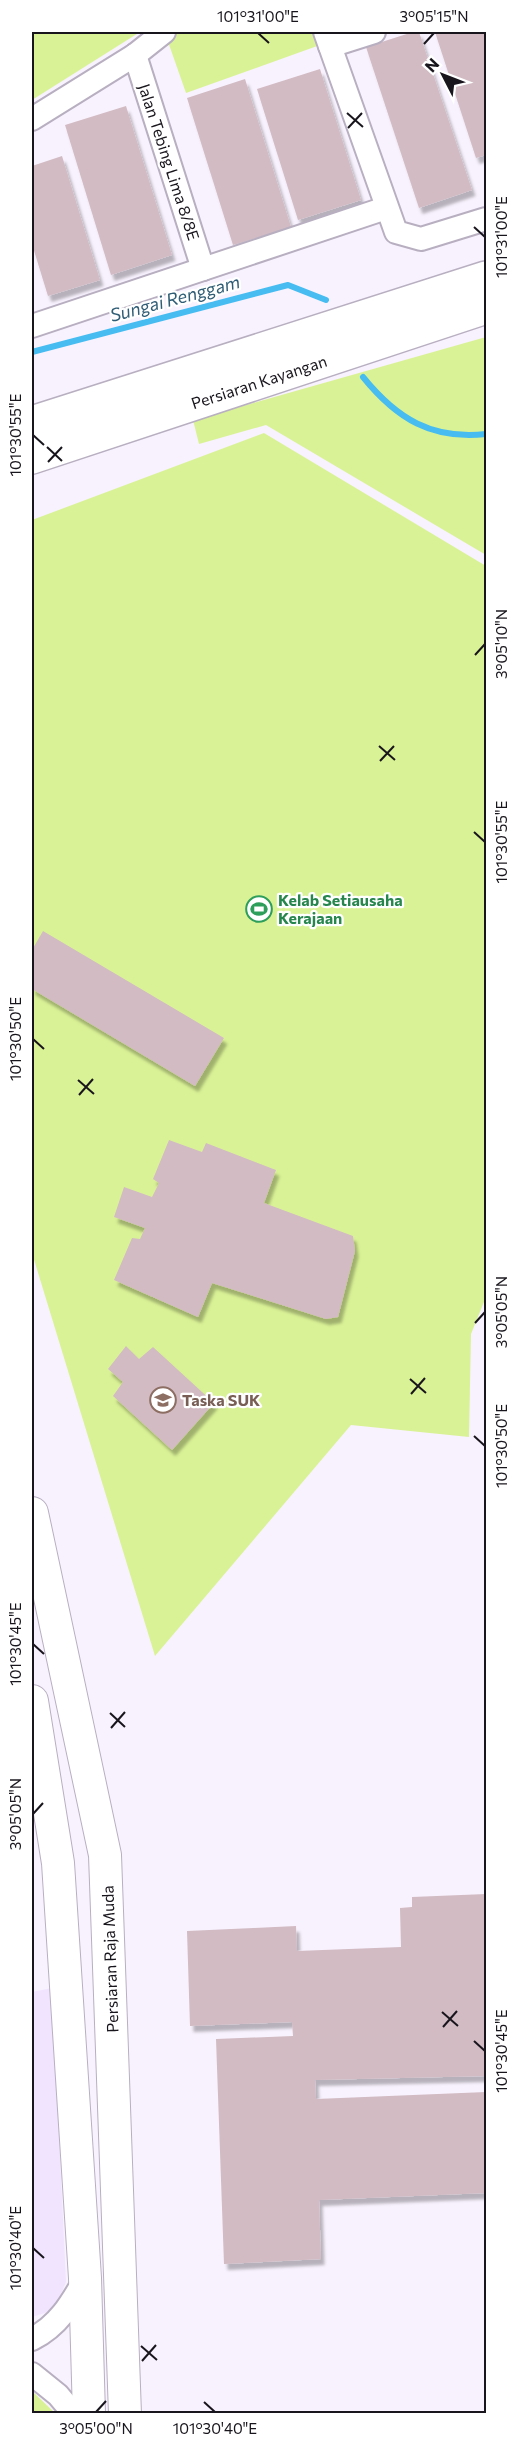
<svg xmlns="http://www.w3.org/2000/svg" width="518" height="2445" viewBox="0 0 518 2445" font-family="Commissioner,sans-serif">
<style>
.built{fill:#f1e4ff}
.green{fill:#daf296}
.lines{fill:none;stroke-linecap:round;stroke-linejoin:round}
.stream{stroke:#46bcf1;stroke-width:6}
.building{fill:#d2bbc3;filter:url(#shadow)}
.minor-casing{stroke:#b8afc1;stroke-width:26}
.secondary-casing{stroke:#b8afc1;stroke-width:34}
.primary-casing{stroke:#b8afc1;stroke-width:36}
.minor{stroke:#fff;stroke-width:22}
.secondary{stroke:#fff;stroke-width:32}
.primary{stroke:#fff;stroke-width:33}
.ticks{fill:none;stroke:#19151c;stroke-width:2}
.labels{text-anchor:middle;stroke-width:4.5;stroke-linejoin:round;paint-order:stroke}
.street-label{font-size:16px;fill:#19151c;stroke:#fff}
.leisure-label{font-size:16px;font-weight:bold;fill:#27864d;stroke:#fff;text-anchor:start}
.education-label{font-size:16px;font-weight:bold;fill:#785e54;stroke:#fff;text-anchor:start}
.water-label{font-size:18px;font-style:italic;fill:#2f5d75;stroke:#fff}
.neatline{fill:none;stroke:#19151c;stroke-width:2}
.ticks-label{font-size:15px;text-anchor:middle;fill:#19151c}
</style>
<defs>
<filter id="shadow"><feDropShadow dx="3.5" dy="6" stdDeviation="1.5" flood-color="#0004"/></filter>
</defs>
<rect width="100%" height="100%" fill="#f8f2fe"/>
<path class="built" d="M52,1988l14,294 -10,24 -8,6 -16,5v-325z"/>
<g class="green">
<path d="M32,32h108l-108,68z"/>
<path d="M170,32h146l4,13 -134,48 -20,-57z"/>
<path d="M486,337v218l-220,-130 -67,19 -6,-24z"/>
<path d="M264,433l222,133v731l-15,37 -2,103 -118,-12 -196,231 -123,-403v-733z"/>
<path d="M32,2391l23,22h-23z"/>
</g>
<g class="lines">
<g class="stream">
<path d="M32,352l256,-67 38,15"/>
<path d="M363,377c34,42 69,63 123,57"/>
</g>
</g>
<g class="building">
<path d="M413,32h6l53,158 -53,18 -53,-161z"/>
<path d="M435,32h51v123l-10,3z"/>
<path d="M320,69l41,131 -63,20 -41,-131z"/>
<path d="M245,79l46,148 -58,18 -46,-147z"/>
<path d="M126,106l46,149 -61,20 -46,-150z"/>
<path d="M62,156l38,124 -52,16 -16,-52v-78z"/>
<path d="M43,931l181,107 -29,48 -163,-97v-39z"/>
<path d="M169,1140l33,12 4,-9 70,27 -12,33 89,33 2,15 -17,66 -12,2 -114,-36 -14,34 -84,-37 18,-42 8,1 5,-11 -31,-11 10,-30 28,10 7,-14 -6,-4z"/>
<path d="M126,1346l13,13 14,-12 61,56 -42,47 -59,-54 10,-14 -15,-13z"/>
<path d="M486,1894v182l-171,4 1,19 170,-7v101l-167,7 2,59 -97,5 -8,-225 77,-3 -1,-14 -102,4 -3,-95 109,-5 1,25 104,-4 -1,-39 12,-1v-10z"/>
</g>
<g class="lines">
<g class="minor-casing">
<g id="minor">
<path d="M325,32l71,200 25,7 65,-20"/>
<path d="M330,46l44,-14"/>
<path d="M135,55l68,214"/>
<path d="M32,119l103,-64 29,-23"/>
<path d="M32,326l354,-118"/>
<path d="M32,2339c26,-13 39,-35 53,-60"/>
<path d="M32,2374l26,21 16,19"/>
</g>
</g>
<g class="secondary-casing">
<g id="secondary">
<path d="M32,1513l73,342 20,559"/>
<path d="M32,1701l26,162 27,415 4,136"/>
</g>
</g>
<g class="primary-casing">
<g id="primary">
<path d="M32,423l454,-145"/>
<path d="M32,457l454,-150"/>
</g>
</g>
<use href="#minor" class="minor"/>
<use href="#secondary" class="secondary"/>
<use href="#primary" class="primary"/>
</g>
<path class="ticks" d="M258,33l11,10M424,44l10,-11M347,113l16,14M348,128l14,-15M474,227l11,10M33,435l11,10M47,447l15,14M48,462l14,-15M475,655l10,-11M379,746l16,14M380,761l14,-15M474,832l11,10M33,1039l11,10M78,1080l16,14M79,1095l14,-16M475,1323l10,-11M410,1379l16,14M411,1394l14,-16M474,1436l11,10M33,1644l11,10M110,1713l15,14M111,1728l14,-16M33,1814l10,-11M442,2012l16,14M443,2027l14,-16M474,2041l11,10M33,2248l11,10M141,2346l16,14M142,2361l14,-16M204,2402l11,10M96,2412l10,-11"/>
<defs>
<g id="stadium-ring" transform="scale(1.35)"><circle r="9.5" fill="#fff" stroke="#2e9e5b" stroke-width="1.5"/><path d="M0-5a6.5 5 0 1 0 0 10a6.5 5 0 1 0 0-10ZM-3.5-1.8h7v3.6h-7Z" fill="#2e9e5b"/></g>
<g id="school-ring" transform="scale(1.35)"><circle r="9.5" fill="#fff" stroke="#8d6e63" stroke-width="1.5"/><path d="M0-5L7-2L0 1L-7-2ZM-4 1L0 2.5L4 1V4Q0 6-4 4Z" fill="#8d6e63"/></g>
</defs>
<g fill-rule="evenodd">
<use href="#stadium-ring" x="259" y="909"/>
<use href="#school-ring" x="163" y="1400"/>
</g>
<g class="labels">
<g class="street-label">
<text transform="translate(169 162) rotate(72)" y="6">Jalan Tebing Lima 8/8E</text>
<text transform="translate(259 382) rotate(-18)" y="6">Persiaran Kayangan</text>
<text transform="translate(110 1959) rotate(-92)" y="6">Persiaran Raja Muda</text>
</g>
<g class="leisure-label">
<text x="278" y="906">Kelab Setiausaha<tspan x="278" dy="18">Kerajaan</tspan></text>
</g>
<g class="education-label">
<text x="182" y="1406">Taska SUK</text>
</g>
<g class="water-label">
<text transform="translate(175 299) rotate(-15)" y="6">Sungai Renggam</text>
</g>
</g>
<rect width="518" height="2445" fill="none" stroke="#ffffff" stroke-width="66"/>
<g transform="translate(443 75) rotate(312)" stroke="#ffffff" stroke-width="4.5" paint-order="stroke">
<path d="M0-4.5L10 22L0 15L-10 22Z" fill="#19151c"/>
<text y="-9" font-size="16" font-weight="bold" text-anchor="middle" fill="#19151c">N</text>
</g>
<rect x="33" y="33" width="452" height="2379" class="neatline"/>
<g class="ticks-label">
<text x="258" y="22">101°31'00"E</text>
<text x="434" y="22">3°05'15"N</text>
<text transform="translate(502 237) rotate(-90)" y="5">101°31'00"E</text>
<text transform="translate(16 435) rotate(-90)" y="5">101°30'55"E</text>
<text transform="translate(502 644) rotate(-90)" y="5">3°05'10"N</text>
<text transform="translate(502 842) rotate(-90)" y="5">101°30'55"E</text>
<text transform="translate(16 1039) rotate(-90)" y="5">101°30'50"E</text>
<text transform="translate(502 1312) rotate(-90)" y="5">3°05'05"N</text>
<text transform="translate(502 1446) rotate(-90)" y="5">101°30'50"E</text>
<text transform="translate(16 1644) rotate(-90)" y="5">101°30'45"E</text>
<text transform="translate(16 1814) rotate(-90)" y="5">3°05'05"N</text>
<text transform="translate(502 2051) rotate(-90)" y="5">101°30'45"E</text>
<text transform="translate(16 2248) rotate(-90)" y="5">101°30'40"E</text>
<text x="96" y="2434">3°05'00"N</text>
<text x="215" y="2434">101°30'40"E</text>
</g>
</svg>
